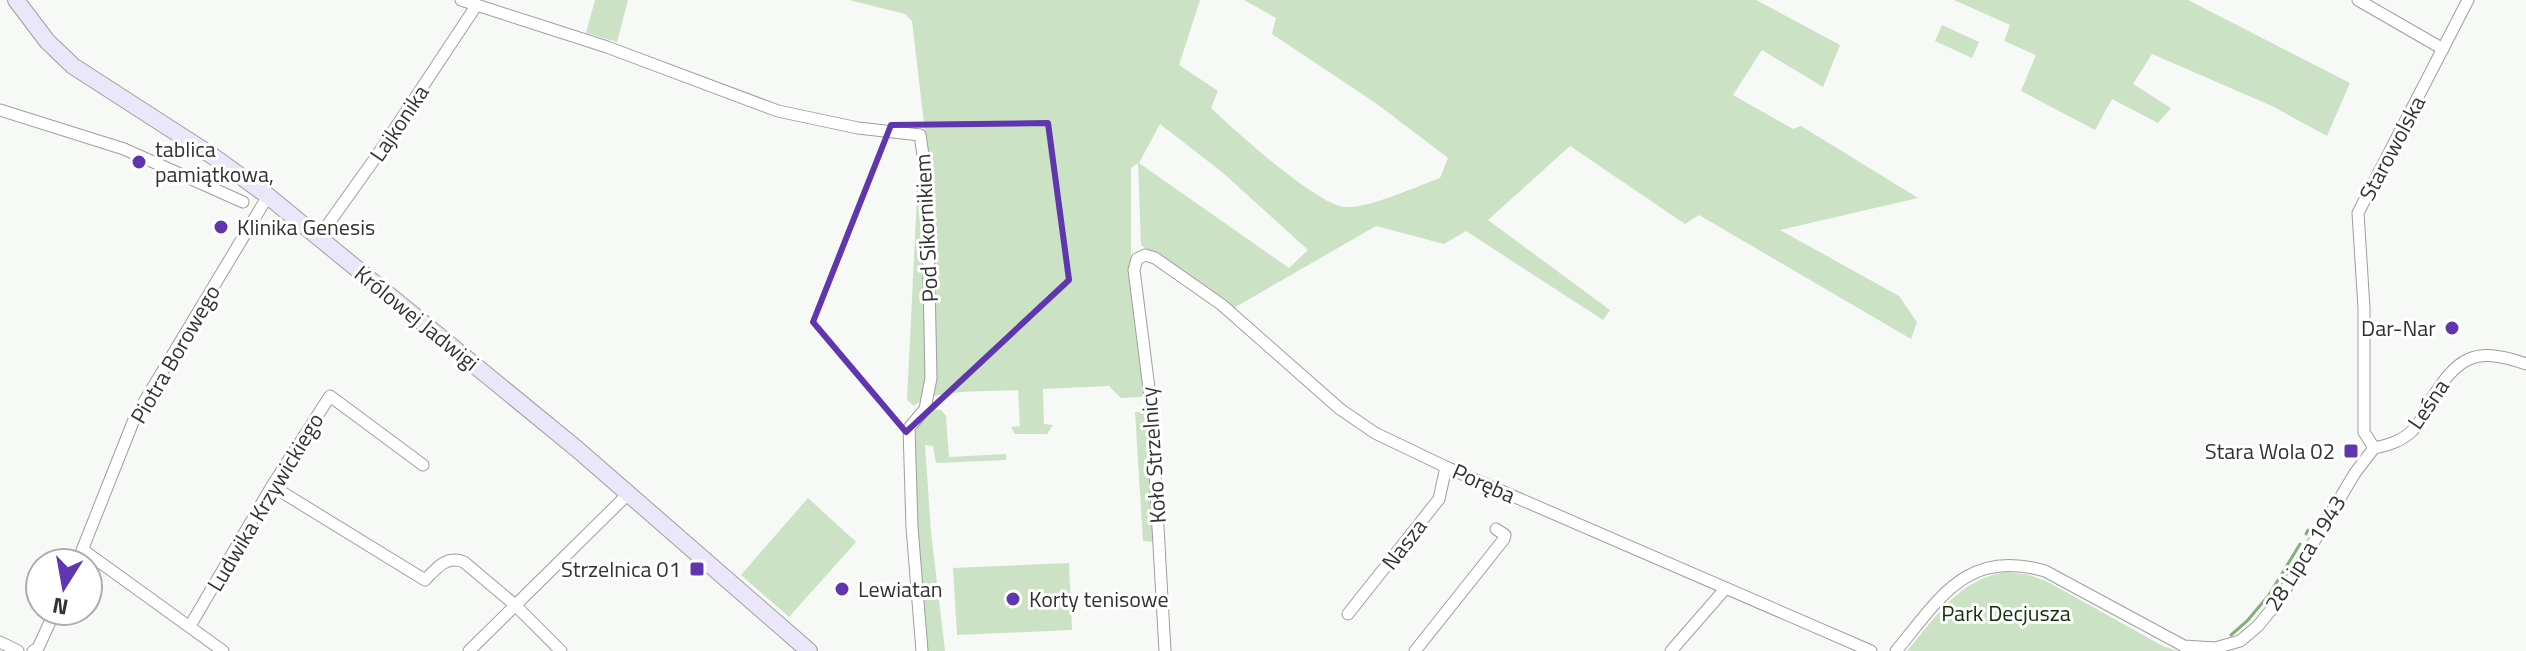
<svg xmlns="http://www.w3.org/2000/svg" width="2526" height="651" viewBox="0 0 2526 651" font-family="'Titillium Web',sans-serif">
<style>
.green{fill:#cbe2c5;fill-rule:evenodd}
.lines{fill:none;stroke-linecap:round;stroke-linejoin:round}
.stream{stroke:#8aac81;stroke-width:3}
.street-casing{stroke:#9d9f9c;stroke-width:13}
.secondary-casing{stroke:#9d9f9c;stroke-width:18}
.street{stroke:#fff;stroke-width:11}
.secondary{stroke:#ebe6fa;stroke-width:16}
.marked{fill:none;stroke:#6036ae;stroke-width:6;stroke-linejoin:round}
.poi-dot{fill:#6036ae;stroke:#fff;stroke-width:3}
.labels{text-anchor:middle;stroke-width:6;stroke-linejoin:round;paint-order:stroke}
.street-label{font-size:22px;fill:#333332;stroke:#fff}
.poi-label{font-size:22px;fill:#333332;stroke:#fff;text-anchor:start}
.park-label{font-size:22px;fill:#103205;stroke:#fff}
</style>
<rect width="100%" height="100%" fill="#f7f9f6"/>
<g class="green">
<path d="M595,0h33l-11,42 -31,-9z"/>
<path d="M849,0h351l-21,65 39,26 -7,17c22,21 106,97 134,99 22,2 73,-21 95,-29l8,-20 -71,-54 -105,-70 4,-16 -32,-18h512l84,45 -17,42 -61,-37 -29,45 60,34 8,-3 117,72 -138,32 119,66 18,26 -6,17 -212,-124 -14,9 -115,-78 -82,74 122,90 -7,10 -137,-89 -22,13 -68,-18 -144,83 -91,-64 -3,-82 -7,5v94l16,126 -5,9 -21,1 -12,-12 -66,3 1,35 9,1 -6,9h-32l-4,-7 9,-1 -2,-36c-26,2 -87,-2 -104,16l-7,-6 12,-243 8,-8 -15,-128 -7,-7zM1160,124l62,48 86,78 -19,18 -150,-105z"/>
<path d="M1954,0h234l162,83 -23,53 -55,-30 -120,-52 -19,30 38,24 -13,15 -46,-24 -17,31 -74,-39 15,-36 -32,-14 6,-16z"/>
<path d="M1942,25l37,17 -7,16 -37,-17z"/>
<path d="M930,409l11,1 5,6 3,41 57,-3v6l-70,3 -3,-17 -8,-1 6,87 14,119h-20l-13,-221 7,-9 4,-1z"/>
<path d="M1135,412h8l7,8 6,122 -13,-1z"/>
<path d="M808,498l48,44 -67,75 -48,-42z"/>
<path d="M1069,563l3,67 -115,5 -4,-67z"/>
<path d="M2008,572l21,3 17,6 117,65 15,5h-271c29,-34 53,-74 101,-79z"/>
</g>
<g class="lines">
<g class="stream">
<path d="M2306,534l2,-4"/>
<path d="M2231,635l16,-14 22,-26 31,-51"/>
</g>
<g class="street-casing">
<g id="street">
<path d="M461,0l146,47 171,64 80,17 62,7 7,47 4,196 -6,31 -16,19 3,99 10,124"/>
<path d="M2358,0l85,49"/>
<path d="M0,110l124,39 119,53"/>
<path d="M319,237l57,-80 100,-151"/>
<path d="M2374,448l-10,-16v-124l-6,-95 110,-213"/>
<path d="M2374,448c15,-3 28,-7 39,-18 8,-7 11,-18 16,-27 28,-45 44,-58 97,-39"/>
<path d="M272,486l153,94c12,-12 21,-25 39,-18l51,43 46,46"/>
<path d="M83,550l140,101"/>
<path d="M77,563l58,-146 133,-221"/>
<path d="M1348,614l91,-115 7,-32"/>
<path d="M190,626l82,-140 58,-90 93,69"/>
<path d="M0,642l18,9"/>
<path d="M33,651l5,-3 17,-37"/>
<path d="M469,651l159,-157"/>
<path d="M1165,651l-14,-247 -17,-134 3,-11 8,-4 10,3 67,47 118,104 35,24 71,34 425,184"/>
<path d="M1415,651l89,-112 1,-4 -9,-6"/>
<path d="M1671,651l54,-62"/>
<path d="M1896,651c44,-53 71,-103 149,-80l139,75 31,2 25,-7 18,-15 21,-26 76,-127 19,-25"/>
</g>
</g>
<g class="secondary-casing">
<path id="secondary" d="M16,0l31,41 26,25 141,91 54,39 309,253 232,202"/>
</g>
<use href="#street" class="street"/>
<use href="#secondary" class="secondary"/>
</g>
<path class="marked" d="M1048,123l21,157 -163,152 -93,-110 78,-197z"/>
<g class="poi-dot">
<circle cx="139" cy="162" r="8"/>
<circle cx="221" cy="227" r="8"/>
<circle cx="2452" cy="328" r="8"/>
<rect x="2343" y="443" width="16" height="16" rx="4"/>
<rect x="689" y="561" width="16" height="16" rx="4"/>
<circle cx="842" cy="589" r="8"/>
<circle cx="1013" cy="599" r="8"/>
</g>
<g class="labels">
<g class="street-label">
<text transform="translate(399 123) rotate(-56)" y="8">Lajkonika</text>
<text transform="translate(2392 148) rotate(-62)" y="8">Starowolska</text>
<text transform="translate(926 228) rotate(-93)" y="8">Pod Sikornikiem</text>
<text transform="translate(417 318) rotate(39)" y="8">Królowej Jadwigi</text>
<text transform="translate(175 354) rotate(-60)" y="8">Piotra Borowego</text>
<text transform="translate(2428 404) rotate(-56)" y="8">Leśna</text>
<text transform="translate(1153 455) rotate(-94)" y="8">Koło Strzelnicy</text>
<text transform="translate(1484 483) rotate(24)" y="8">Poręba</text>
<text transform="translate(265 502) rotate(-59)" y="8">Ludwika Krzywickiego</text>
<text transform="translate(1404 544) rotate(-52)" y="8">Nasza</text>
<text transform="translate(2305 553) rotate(-58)" y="8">28 Lipca 1943</text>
</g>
<g class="poi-label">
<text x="155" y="157">tablica<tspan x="155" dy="25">pamiątkowa,</tspan></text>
<text x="237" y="235">Klinika Genesis</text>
<text x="2436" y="336" text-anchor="end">Dar-Nar</text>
<text x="2335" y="459" text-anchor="end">Stara Wola 02</text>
<text x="681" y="577" text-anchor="end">Strzelnica 01</text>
<text x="858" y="597">Lewiatan</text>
<text x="1029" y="607">Korty tenisowe</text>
</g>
<g class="park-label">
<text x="2006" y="621">Park Decjusza</text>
</g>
</g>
<g transform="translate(64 587) rotate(191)"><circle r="38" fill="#ffffff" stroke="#adadad" stroke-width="2"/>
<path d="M0-6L14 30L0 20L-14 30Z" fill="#6036ae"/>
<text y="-12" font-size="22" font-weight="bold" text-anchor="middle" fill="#333332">N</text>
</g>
</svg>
